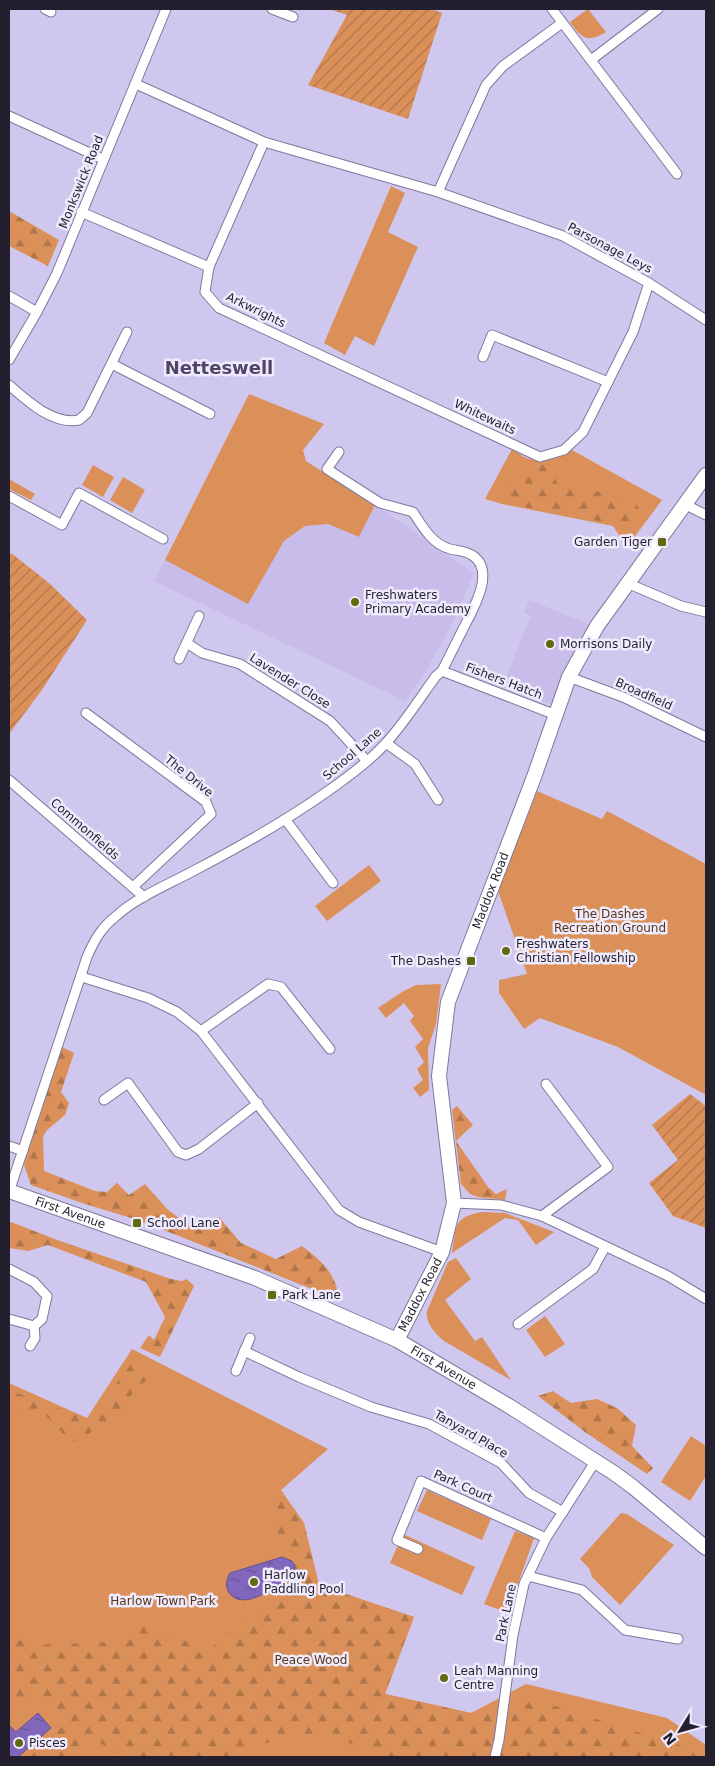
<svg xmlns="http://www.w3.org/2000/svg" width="715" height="1766" viewBox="0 0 715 1766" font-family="'DejaVu Sans',sans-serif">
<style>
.built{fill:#c7bcea}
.green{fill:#db9059}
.forest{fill:url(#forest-firs)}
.garden{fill:url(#garden-furrows)}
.water{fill:url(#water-ripples);stroke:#645191}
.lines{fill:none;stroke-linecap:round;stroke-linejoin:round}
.street-casing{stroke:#81789d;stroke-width:11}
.secondary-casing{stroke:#81789d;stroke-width:16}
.street{stroke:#fff;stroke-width:9}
.secondary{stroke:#fff;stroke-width:14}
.poi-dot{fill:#606a0f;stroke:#efebfc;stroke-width:2}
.labels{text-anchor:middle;stroke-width:5;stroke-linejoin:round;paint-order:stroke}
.street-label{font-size:12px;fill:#231f2e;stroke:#efebfc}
.poi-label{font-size:12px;fill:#231f2e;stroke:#efebfc;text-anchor:start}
.park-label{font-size:12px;fill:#58351b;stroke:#efebfc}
.district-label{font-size:18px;font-weight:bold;fill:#4f4667;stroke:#efebfc}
</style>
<defs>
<pattern id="forest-firs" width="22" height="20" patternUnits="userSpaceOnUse" patternTransform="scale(1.25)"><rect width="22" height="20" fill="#db9059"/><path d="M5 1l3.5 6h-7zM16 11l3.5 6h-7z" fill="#b1754a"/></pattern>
<pattern id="garden-furrows" width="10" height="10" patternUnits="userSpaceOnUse" patternTransform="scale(1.25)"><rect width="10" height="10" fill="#db9059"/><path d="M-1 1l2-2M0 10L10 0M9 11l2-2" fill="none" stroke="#b1754a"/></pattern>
<pattern id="water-ripples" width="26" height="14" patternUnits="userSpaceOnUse" patternTransform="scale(1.25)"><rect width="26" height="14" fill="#8067bb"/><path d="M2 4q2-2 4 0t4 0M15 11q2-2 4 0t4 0" fill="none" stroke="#685498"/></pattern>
</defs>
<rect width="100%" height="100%" fill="#d0c7ee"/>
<g class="built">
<path d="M375,505l99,68 -17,40 -16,31 -17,30 -19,27 -251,-120 11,-21 83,43 36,-62 21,-15 23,-2 31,13z"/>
<path d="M529,600l64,26 -38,80 -51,-22 27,-69 -7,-2z"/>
</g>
<g class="green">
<path d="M588,9l18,23c-19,11 -24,7 -36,-10z"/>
<path d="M391,186l14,7 -17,39 30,15 -44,99 -19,-10 -10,19 -21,-12z"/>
<path d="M249,394l75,30 -21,26 3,11 69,44 -16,32 -31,-13 -23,2 -21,15 -36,63 -83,-44z"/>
<path d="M512,449c5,3 12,9 18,10 15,4 30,-1 42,-9l90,50 -35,47 -14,-21 -111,-22 -17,-5z"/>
<path d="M93,465l21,12 -11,20 -21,-12z"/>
<path d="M123,477l22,13 -13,23 -22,-13z"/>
<path d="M9,479l26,15 -4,6 -22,-11z"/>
<path d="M537,791l65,28 5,-8 99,53v231l-88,-48 -78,-29 -16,11 -25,-36v-13l28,-6 -29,-83z"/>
<path d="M369,865l12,16 -54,40 -12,-15z"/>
<path d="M441,984l-5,40 -8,24 1,42 -9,7 -7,-9 10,-8 -6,-11 7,-7 -9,-15 8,-8 -13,-18 4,-5 -10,-13 -18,15 -8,-10 24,-16 14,-7z"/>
<path d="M482,1212l23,1 49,19 -18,13 -18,-25 -13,-2 -53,35c4,-26 1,-36 30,-41z"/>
<path d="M456,1258l15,21 -26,21 30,41 7,-4 29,43 -67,-39c-8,-7 -19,-18 -17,-30l21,-49z"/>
<path d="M545,1316l20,28 -20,13 -19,-27z"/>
<path d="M132,1349l196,100 -47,41 23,33 15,62 95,32 -29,77 86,19 55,-29 141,34 39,27v12h-697v-374l78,35z"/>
<path d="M691,1436l15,10v30l-16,25 -29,-19z"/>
<path d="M427,1490l64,29 -9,21 -65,-29z"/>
<path d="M621,1513l6,1 47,31 -54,60 -28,-28 -3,-9 -9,-9z"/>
<path d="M515,1531l19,7 -26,75 -24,-9z"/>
<path d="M403,1534l72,33 -13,28 -72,-32z"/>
</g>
<g class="forest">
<path d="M9,211l50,29 -11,26 -39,-20z"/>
<path d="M548,462l11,25 27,2 47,10 11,18 -14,14 -56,-17 -72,-10 5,-37 10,14 5,-7z"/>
<path d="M62,1047l12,6 -13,39 8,11 -4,12 -19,16 -3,6 1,34 51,20 12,1 10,-9 12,12 16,-11 23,26 26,19 25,-12 22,26 35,16 26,-13c18,14 30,23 36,46l-21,-1 -176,-70 -59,-18 -51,-18 -7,-20 8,-31 26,-80z"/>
<path d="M457,1106l16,19 -17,16 32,46 8,7 11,-5 -2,11 -27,-3 -8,-3 -9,-10 -9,-74z"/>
<path d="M11,1222l49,19 111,38 11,2 5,-2 7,7 -34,71 -20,-9 9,-13 5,5 11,-23 -19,-35 -98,-37 -20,6 -19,-3v-25z"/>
<path d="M137,1356l11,9 1,13 -14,12 -22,29 -15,7 -15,13 -16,4 -6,-12 -15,-15 -18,1 -19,-8v-19l78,28 16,-8 10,-22z"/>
<path d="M553,1391l18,12 26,-4 20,9 19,17 -4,21 21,22 -6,6 -62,-42 -47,-36z"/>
<path d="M280,1490l24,33 15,62 95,32 -29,77 86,19 65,-13 152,48 9,9h-320l-51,-26 -80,16 -5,10h-117l-24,-14 -36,14h-34c14,-14 21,-29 28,-48l-28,-13 -21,18v-80l19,11 85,-3 32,-19 63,28 41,-35 23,-18 27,-14 -11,-31 -13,-26 -1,-15z"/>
</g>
<g class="garden">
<path d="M329,9h102l11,4 -34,106 -100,-34 39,-70z"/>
<path d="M11,553l38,30 38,37 -45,70 -33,44v-177z"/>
<path d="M690,1094l16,12v122l-33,-12 -24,-33 29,-23 -26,-35z"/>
</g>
<g class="water">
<path d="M282,1557l10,4 3,5 -1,7c-14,11 -52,42 -66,18 -3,-6 -1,-13 2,-18z"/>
<path d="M38,1713l13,15 -33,29h-9v-32l7,7z"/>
</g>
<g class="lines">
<g class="street-casing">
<g id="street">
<path d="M45,9l6,3"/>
<path d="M272,9l21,8"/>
<path d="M552,9l125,165"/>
<path d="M591,60l67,-51"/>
<path d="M136,84l128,58 174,50 125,44 86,47 57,37"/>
<path d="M9,116l94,43"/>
<path d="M264,142l-55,125 -4,25 14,16 321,149 24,-7 19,-18 50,-100 16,-49"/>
<path d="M438,192l48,-107 17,-19 59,-43"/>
<path d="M81,212l128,55"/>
<path d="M9,296l28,16"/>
<path d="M483,357l9,-22 116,47"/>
<path d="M9,360l28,-48 20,-39 109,-264"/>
<path d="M112,364l98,50"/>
<path d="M9,385c18,16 44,40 70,35l8,-7 40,-81"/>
<path d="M9,496l53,29 17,-32 84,46"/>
<path d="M684,504l22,11"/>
<path d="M627,583l54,23 25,6"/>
<path d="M187,643l15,10 38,11 90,57 37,40"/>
<path d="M179,659l20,-43"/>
<path d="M442,671l114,44"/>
<path d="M569,677l54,20 83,40"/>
<path d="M86,713l120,89 5,12 -78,73"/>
<path d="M386,743l29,21 23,36"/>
<path d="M9,780l135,117"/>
<path d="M285,819l48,64"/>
<path d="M82,977l66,21 29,14 24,19 138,179 20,12 83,30"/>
<path d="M201,1031l67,-47 13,3 49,62"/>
<path d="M104,1100l24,-17 50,69 8,3 13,-6 59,-46"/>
<path d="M9,1146l14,5"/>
<path d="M9,1192l78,-235c7,-16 14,-29 28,-40 23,-21 55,-33 82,-48 44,-23 90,-49 131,-78 20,-14 42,-30 58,-48 19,-21 34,-45 50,-67l6,-5c7,-14 14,-28 21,-42 9,-18 34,-58 9,-74 -7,-4 -13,-4 -22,-6 -18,-5 -28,-23 -37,-37l-33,-9 -53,-34 12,-17"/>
<path d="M454,1203l47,2 41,11 126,60 38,23"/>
<path d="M542,1216l66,-49 -62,-83"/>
<path d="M9,1269l25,13 13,14 -5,23 -8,7 -25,-7"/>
<path d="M518,1324l75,-55 12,-22"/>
<path d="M30,1346l5,-8 -1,-12"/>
<path d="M244,1351l55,26 72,30 58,17 72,39 28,30 34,19"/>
<path d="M236,1371l14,-33"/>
<path d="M418,1549l-21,-9 24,-59 125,57"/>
<path d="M528,1576l54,14 43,40 53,9"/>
<path d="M495,1757l4,-17 14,-105 11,-51 22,-46 49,-76"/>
</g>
</g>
<g class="secondary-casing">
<g id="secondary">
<path id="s1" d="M9,1191l246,87 142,62 112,66 105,67 19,14 73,61"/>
<path id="s2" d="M397,1340l45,-88 12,-49 -15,-127 9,-74 86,-225 35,-100 28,-51 109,-151"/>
</g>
</g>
<use href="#street" class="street"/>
<use href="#secondary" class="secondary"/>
</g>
<g class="poi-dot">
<rect x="657" y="537" width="10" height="10" rx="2.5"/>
<circle cx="355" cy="602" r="5"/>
<circle cx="550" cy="644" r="5"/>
<circle cx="506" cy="951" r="5"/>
<rect x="466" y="956" width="10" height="10" rx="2.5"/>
<rect x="132" y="1218" width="10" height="10" rx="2.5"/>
<rect x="267" y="1290" width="10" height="10" rx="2.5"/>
<circle cx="254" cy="1582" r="5"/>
<circle cx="444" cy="1678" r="5"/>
<circle cx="19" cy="1743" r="5"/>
</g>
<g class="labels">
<g class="street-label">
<text transform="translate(81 182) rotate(-68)" y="4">Monkswick Road</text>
<text transform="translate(610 248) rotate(28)" y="4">Parsonage Leys</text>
<text transform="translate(256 310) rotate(26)" y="4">Arkwrights</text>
<text transform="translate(485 417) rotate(25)" y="4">Whitewaits</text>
<text transform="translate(290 681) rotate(32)" y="4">Lavender Close</text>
<text transform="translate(504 681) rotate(21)" y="4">Fishers Hatch</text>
<text transform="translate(644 694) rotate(24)" y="4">Broadfield</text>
<text transform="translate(352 754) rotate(-41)" y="4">School Lane</text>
<text transform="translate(189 776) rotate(39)" y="4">The Drive</text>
<text transform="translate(85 829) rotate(41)" y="4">Commonfields</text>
<text dy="4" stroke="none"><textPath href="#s2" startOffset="471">Maddox Road</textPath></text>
<text dy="4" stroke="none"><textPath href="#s1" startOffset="65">First Avenue</textPath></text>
<text dy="4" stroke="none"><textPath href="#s2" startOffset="51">Maddox Road</textPath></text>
<text dy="4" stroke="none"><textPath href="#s1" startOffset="470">First Avenue</textPath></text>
<text transform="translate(471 1434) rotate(30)" y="4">Tanyard Place</text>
<text transform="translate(463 1486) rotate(24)" y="4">Park Court</text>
<text transform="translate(506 1613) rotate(-78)" y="4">Park Lane</text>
</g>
<g class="poi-label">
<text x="652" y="546" text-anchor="end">Garden Tiger</text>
<text x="365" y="599">Freshwaters<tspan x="365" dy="14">Primary Academy</tspan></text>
<text x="560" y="648">Morrisons Daily</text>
<text x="516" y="948">Freshwaters<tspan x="516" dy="14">Christian Fellowship</tspan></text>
<text x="461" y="965" text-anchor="end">The Dashes</text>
<text x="147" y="1227">School Lane</text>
<text x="282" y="1299">Park Lane</text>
<text x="264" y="1579">Harlow<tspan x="264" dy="14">Paddling Pool</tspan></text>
<text x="454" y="1675">Leah Manning<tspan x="454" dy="14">Centre</tspan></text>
<text x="29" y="1747">Pisces</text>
</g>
<g class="park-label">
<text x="610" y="918">The Dashes<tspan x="610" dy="14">Recreation Ground</tspan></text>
<text x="163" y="1605">Harlow Town Park</text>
<text x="311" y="1664">Peace Wood</text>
</g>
<g class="district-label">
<text x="219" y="374">Netteswell</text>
</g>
</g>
<rect width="715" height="1766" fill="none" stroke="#231f2e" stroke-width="20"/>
<g transform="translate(680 1731) rotate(233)" stroke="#efebfc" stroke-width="4" paint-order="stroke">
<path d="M0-4L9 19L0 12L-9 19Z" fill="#231f2e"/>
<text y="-8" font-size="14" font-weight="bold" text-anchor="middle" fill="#231f2e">N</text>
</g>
</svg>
